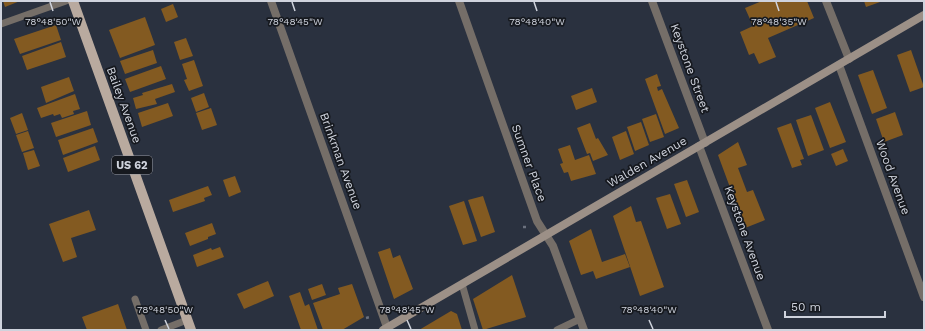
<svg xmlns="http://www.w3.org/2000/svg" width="925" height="331" viewBox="0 0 925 331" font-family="'Work Sans',sans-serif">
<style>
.building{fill:#835a21}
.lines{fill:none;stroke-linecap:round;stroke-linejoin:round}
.path{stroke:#6b717e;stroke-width:2.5;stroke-dasharray:3 3;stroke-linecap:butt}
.service{stroke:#756e68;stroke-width:7}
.minor{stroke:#756e68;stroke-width:8}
.secondary{stroke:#9c9087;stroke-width:8}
.primary{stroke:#b9aa9f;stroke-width:10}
.ticks{fill:none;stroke:#cfd3dd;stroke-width:1.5}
.labels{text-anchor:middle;stroke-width:3.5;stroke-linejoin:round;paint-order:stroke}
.shield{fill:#16191f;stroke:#989ba4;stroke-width:1}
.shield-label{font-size:11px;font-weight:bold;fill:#cfd3dd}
.street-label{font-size:12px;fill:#cfd3dd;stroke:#16191f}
.ticks-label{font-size:10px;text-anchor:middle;fill:#cfd3dd;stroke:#16191f;stroke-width:3.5;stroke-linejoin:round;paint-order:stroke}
</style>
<rect width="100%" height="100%" fill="#2a313f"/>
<g class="building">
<path d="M3,1h17l-15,6z"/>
<path d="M762,1h45l7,17 -46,20 8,19 -17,7 -5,-11 -5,2 -9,-23 13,-6 -8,-18z"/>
<path d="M864,1h19l-17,6z"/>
<path d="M173,4l5,13 -12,5 -5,-13z"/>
<path d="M145,17l10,28 -35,13 -11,-28z"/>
<path d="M56,25l5,15 -41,14 -6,-15z"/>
<path d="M186,38l7,18 -13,4 -6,-18z"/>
<path d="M61,42l5,15 -39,13 -5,-14z"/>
<path d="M153,50l4,13 -32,11 -5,-13z"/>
<path d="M911,50l13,37 -14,5 -13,-37z"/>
<path d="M194,60l9,26 -14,5 -5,-11 3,-1 -5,-15z"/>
<path d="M161,66l5,13 -36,13 -5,-13z"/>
<path d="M873,70l14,38 -15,6 -14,-39z"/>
<path d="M657,74l4,12 -4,1 1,4 4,-2 17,39 -14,6 -20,-55z"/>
<path d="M69,77l5,14 -28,12 -5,-16z"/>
<path d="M172,84l3,8 -20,7 2,5 -21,5 -3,-11 10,-3 -1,-2z"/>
<path d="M592,88l5,14 -21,8 -5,-14z"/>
<path d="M204,93l5,14 -13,5 -5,-14z"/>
<path d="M75,94l5,15 -7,2 1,3 -12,4 -2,-4 -6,2 -1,-2 -12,4 -4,-10z"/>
<path d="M830,102l16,40 -16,6 -15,-40z"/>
<path d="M168,103l5,13 -31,11 -4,-14z"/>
<path d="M211,108l6,17 -15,5 -6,-17z"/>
<path d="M87,111l4,14 -35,12 -5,-14z"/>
<path d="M895,112l8,23 -19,7 -8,-23z"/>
<path d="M22,113l6,17 -12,4 -6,-16z"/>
<path d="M656,114l8,23 -14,5 -8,-23z"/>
<path d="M811,115l13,35 -16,6 -12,-36z"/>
<path d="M641,122l8,23 -14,6 -8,-24z"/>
<path d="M590,123l6,16 2,-1 10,17 -15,6 -3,-8 -3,1 -10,-26z"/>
<path d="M791,123l13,36 -4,1 2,5 -10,3 -15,-40z"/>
<path d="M93,128l5,14 -35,13 -5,-15z"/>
<path d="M28,131l6,17 -12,4 -6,-17z"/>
<path d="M626,131l8,23 -14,6 -8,-23z"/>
<path d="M738,142l9,23 -9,3 9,24 6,-2 12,30 -20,8 -27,-73z"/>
<path d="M570,145l5,15 14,-5 7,19 -25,7 -3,-9 -4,1 -4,-9 3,-1 -5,-14z"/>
<path d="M95,146l5,14 -32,12 -5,-14z"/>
<path d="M843,149l5,12 -12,5 -5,-12z"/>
<path d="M34,150l6,16 -12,4 -5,-17z"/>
<path d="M235,176l6,16 -12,5 -6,-17z"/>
<path d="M687,180l12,32 -13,5 -12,-33z"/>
<path d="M208,186l4,9 -8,3 1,3 -32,11 -4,-12z"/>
<path d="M670,194l11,30 -14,5 -11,-31z"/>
<path d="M483,196l12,36 -14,5 -13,-37z"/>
<path d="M464,201l13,40 -14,4 -14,-39z"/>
<path d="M631,206l5,16 5,-1 23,66 -24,9 -27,-80z"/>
<path d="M89,210l7,20 -25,8 6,19 -14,5 -14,-38z"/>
<path d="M212,223l4,11 -8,3v2l-18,7 -5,-13z"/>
<path d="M591,229l11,33 23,-8 5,13 -34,12 -3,-8 -12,4 -12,-34z"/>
<path d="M220,247l4,10 -27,10 -4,-12 18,-7 1,2z"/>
<path d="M390,248l3,10 7,-3 13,34 -19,10 -16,-47z"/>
<path d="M512,275l14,42 -43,13 -10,-31z"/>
<path d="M268,281l6,15 -30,13 -7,-15z"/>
<path d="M322,284l4,11 -14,5 -4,-11z"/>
<path d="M352,284l12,33 -22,13h-19l-10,-27 27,-9 -2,-6z"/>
<path d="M300,292l5,14 4,-2 9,26h-17l-12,-34z"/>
<path d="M118,304l9,26h-40l-5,-13z"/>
<path d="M451,311l6,3 5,16h-43z"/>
</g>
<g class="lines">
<g class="path">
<path d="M523,227h3"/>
<path d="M366,318l4,-1"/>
</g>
<g class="service">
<path d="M1,24l65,-23"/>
<path d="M462,284l13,46"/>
<path d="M135,299l11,31"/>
<path d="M161,330l26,-10"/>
<path d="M557,330l23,-11"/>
</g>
<g class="minor">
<path d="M271,1l117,329"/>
<path d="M459,1l78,220 16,25 31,84"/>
<path d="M652,1l53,142"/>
<path d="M826,1l23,58"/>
<path d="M839,65l85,232"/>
<path d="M699,146l69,184"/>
</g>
<path class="secondary" d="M383,330l541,-315"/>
<path class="primary" d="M73,1l118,329"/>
</g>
<path class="ticks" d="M50,2l3,9M292,2l3,9M534,2l3,9M776,2l3,9M165,320l4,9M407,320l4,9M649,320l4,9"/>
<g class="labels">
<rect class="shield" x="112" y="156" width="40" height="18" rx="3"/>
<g class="shield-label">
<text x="132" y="169">US 62</text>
</g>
<g class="street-label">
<text transform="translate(690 68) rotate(70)" y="4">Keystone Street</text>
<text transform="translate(124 105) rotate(70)" y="4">Bailey Avenue</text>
<text transform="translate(341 161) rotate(70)" y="4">Brinkman Avenue</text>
<text transform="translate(647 162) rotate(-30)" y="4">Walden Avenue</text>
<text transform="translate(529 163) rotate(70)" y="4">Sumner Place</text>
<text transform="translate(893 177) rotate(70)" y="4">Wood Avenue</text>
<text transform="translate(745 233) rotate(70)" y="4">Keystone Avenue</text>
</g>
</g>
<g class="ticks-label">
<text x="53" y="25">78°48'50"W</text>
<text x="295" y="25">78°48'45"W</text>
<text x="537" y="25">78°48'40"W</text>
<text x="779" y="25">78°48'35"W</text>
<text x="165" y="313">78°48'50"W</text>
<text x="407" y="313">78°48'45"W</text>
<text x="649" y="313">78°48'40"W</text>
</g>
<rect width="925" height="331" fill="none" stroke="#cfd3dd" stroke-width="4"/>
<path d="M785 311v6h100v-6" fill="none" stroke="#cfd3dd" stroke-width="2"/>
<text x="791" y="311" font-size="12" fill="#cfd3dd" stroke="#16191f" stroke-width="3" paint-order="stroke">50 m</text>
</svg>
